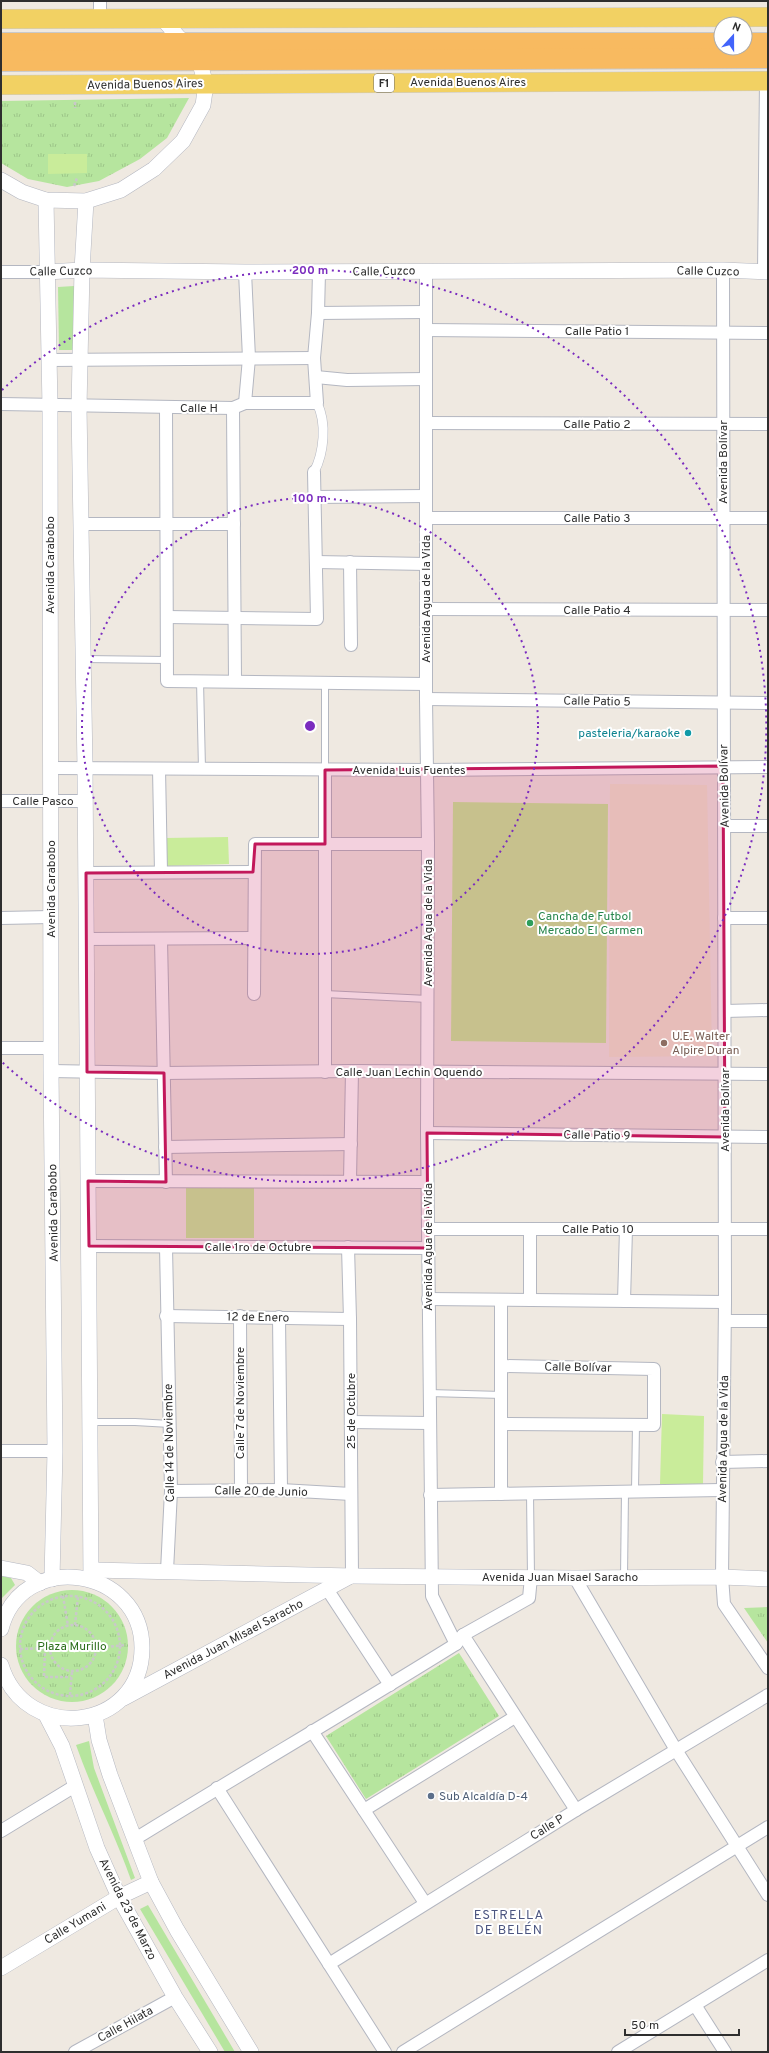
<svg xmlns="http://www.w3.org/2000/svg" width="769" height="2053" viewBox="0 0 769 2053" font-family="Overpass,sans-serif">
<style>
.education{fill:#f0e6d1}
.grass{fill:#b6e59e}
.park{fill:url(#park-tufts)}
.pitch{fill:#c9ec9a}
.lines{fill:none;stroke-linecap:round;stroke-linejoin:round}
.service-casing{stroke:#b4b7c1;stroke-width:8}
.pedestrian-casing{stroke:#b4b7c1;stroke-width:10}
.minor-casing{stroke:#b4b7c1;stroke-width:14}
.tertiary-casing{stroke:#b4b7c1;stroke-width:16}
.primary-casing{stroke:#c9c9c9;stroke-width:20}
.trunk-casing{stroke:#c9c9c9;stroke-width:22}
.path{stroke:#c9c9c9;stroke-width:2.5;stroke-dasharray:3 2;stroke-linecap:butt}
.service{stroke:#fff;stroke-width:6}
.pedestrian{stroke:#fff;stroke-width:9}
.minor{stroke:#fff;stroke-width:12}
.tertiary{stroke:#fff;stroke-width:15}
.primary{stroke:#f2d163;stroke-width:19}
.trunk{stroke:#f8ba60;stroke-width:20}
.marked{fill:#c2185b;fill-opacity:0.2;stroke:#c2185b;stroke-width:3;stroke-linejoin:round}
.ring{fill:none;stroke:#7b2cbf;stroke-width:2;stroke-dasharray:2 4}
.culture-dot{fill:#0f9aa8;stroke:#fff;stroke-width:1.5}
.leisure-dot{fill:#2e9e5b;stroke:#fff;stroke-width:1.5}
.education-dot{fill:#8d6e63;stroke:#fff;stroke-width:1.5}
.service-dot{fill:#5c6f8a;stroke:#fff;stroke-width:1.5}
.labels{text-anchor:middle;stroke-width:4;stroke-linejoin:round;paint-order:stroke}
.shield{fill:#fff;stroke:#6d6d6d;stroke-width:1}
.shield-label{font-size:11px;font-weight:bold;fill:#2e2e2e}
.street-label{font-size:12px;fill:#2e2e2e;stroke:#fff}
.culture-label{font-size:12px;fill:#0d838f;stroke:#fff;text-anchor:end}
.leisure-label{font-size:12px;fill:#27864d;stroke:#fff;text-anchor:start}
.education-label{font-size:12px;fill:#785e54;stroke:#fff;text-anchor:start}
.park-label{font-size:12px;fill:#2c6e1b;stroke:#fff}
.service-label{font-size:12px;fill:#4e5e75;stroke:#fff;text-anchor:start}
.neighbourhood-label{font-size:13px;letter-spacing:1px;fill:#4d5680;stroke:#fff}
.centre{fill:#7b2cbf;stroke:#fff;stroke-width:2}
.ring-label{font-size:12px;text-anchor:middle;font-weight:bold;fill:#7b2cbf;stroke:#fff;stroke-width:4;stroke-linejoin:round;paint-order:stroke}
</style>
<defs>
<pattern id="park-tufts" width="24" height="20" patternUnits="userSpaceOnUse"><rect width="24" height="20" fill="#b6e59e"/><path d="M3 7l-1-3M5 7V3M7 7l1-3M15 17l-1-3M17 17v-4M19 17l1-3" fill="none" stroke="#9dc588"/></pattern>
</defs>
<rect width="100%" height="100%" fill="#efe9e1"/>
<path class="education" d="M610,784l97,1 5,271 -103,1z"/>
<g class="grass">
<path d="M74,286l1,64h-16l-1,-63z"/>
<path d="M1,1576l10,2 4,7 -14,14z"/>
<path d="M89,1741l5,27 41,110 -4,2c-16,-46 -39,-89 -55,-135z"/>
<path d="M148,1905l87,147h-10l-85,-143z"/>
</g>
<g class="park">
<path d="M189,98l-22,40 -27,21 -41,22 -32,6 -39,-8 -27,-16v-62z"/>
<circle cx="72" cy="1646" r="56"/>
<path d="M768,1607v36l-24,-35z"/>
<path d="M459,1653l40,63 -133,83 -40,-63z"/>
</g>
<g class="pitch">
<path d="M48,154h39v19l-39,1z"/>
<path d="M453,802l155,2 -2,239 -155,-2z"/>
<path d="M228,837l1,27 -64,2v-28z"/>
<rect x="186" y="1187" width="68" height="51"/>
<path d="M662,1414l42,2 -1,69 -43,-1z"/>
</g>
<g class="lines">
<g class="service-casing">
<g id="service">
<path d="M84,659l83,1"/>
<path d="M200,681l2,88"/>
<path d="M325,683v87"/>
<path d="M325,994l103,5"/>
<path d="M429,1393l73,2"/>
<path d="M91,1422h44l35,2"/>
<path d="M635,1491l1,-67"/>
<path d="M530,1493l1,84"/>
<path d="M624,1578l1,-86"/>
</g>
</g>
<g class="pedestrian-casing">
<path id="pedestrian" d="M314,472c10,-19 13,-49 3,-69"/>
</g>
<g class="minor-casing">
<g id="minor">
<path d="M100,1v18"/>
<path d="M723,270l2,1032 -3,275 2,27 44,64"/>
<path d="M426,271v428l2,145 -1,289 5,463 24,48"/>
<path d="M1,272h45"/>
<path d="M764,272l2,-191"/>
<path d="M318,313l108,-1"/>
<path d="M426,330l342,3"/>
<path d="M49,360l265,-2"/>
<path d="M316,377l31,3 79,-1"/>
<path d="M245,403l4,-45 -4,-86"/>
<path d="M1,404l232,4 12,-5h72l-3,-45 4,-45 1,-41"/>
<path d="M166,407l1,274 259,3"/>
<path d="M233,408l2,273"/>
<path d="M426,423l342,1"/>
<path d="M314,497l112,-1"/>
<path d="M426,518h342"/>
<path d="M82,524h152"/>
<path d="M316,562l110,2"/>
<path d="M350,562l1,83"/>
<path d="M426,609l342,1"/>
<path d="M167,617l150,2 -3,-147"/>
<path d="M426,699l342,4"/>
<path d="M51,768l377,2 340,-3"/>
<path d="M159,769l2,103"/>
<path d="M325,770v302"/>
<path d="M1,801h84"/>
<path d="M724,826h44"/>
<path d="M86,873l167,-1"/>
<path d="M1,918l50,-1"/>
<path d="M724,918h44"/>
<path d="M87,939l166,-1"/>
<path d="M161,939l5,243"/>
<path d="M254,994l1,-150h173"/>
<path d="M725,1011l43,-1"/>
<path d="M1,1048h50"/>
<path d="M51,1071l113,2 188,-2 416,3"/>
<path d="M427,1133l341,4"/>
<path d="M165,1147l186,-3"/>
<path d="M88,1181l339,1"/>
<path d="M350,1181l2,-110"/>
<path d="M428,1229h340"/>
<path d="M89,1246l339,2"/>
<path d="M166,1247l5,244 -4,80"/>
<path d="M348,1247l2,72 2,257"/>
<path d="M428,1299l297,3"/>
<path d="M530,1300v-71"/>
<path d="M624,1301l2,-72"/>
<path d="M166,1316l184,3"/>
<path d="M240,1316l1,174"/>
<path d="M279,1317l2,173"/>
<path d="M725,1321h43"/>
<path d="M351,1422l78,1"/>
<path d="M501,1424l153,1v-56l-152,-3"/>
<path d="M1,1451h54"/>
<path d="M722,1462l46,-1"/>
<path d="M171,1491l110,-1 70,4"/>
<path d="M501,1494v-194"/>
<path d="M430,1495l291,-5"/>
<path d="M575,1578l101,172 92,145"/>
<path d="M327,1589l63,96"/>
<path d="M463,1635l113,175"/>
<path d="M312,1731l113,172"/>
<path d="M217,1788l168,264"/>
<path d="M364,1810l151,-93"/>
<path d="M1,1831l74,-45"/>
<path d="M135,1839c107,-66 215,-129 321,-195l7,-9 66,-37 2,-21"/>
<path d="M329,1964l247,-154 192,-115"/>
<path d="M695,2005l30,47"/>
<path d="M75,2052l100,-55"/>
<path d="M403,2052l365,-225"/>
<path d="M618,2052l150,-92"/>
</g>
</g>
<g class="tertiary-casing">
<g id="tertiary">
<path d="M1,180l21,12 24,8 40,1 35,-11 33,-21 29,-28 20,-36 3,-21 -7,-23 -37,-43"/>
<path d="M46,200l4,207 1,664 4,380 -3,128"/>
<path d="M86,201l-4,69 -3,137 6,361 6,812"/>
<path d="M46,272l36,-2 163,2 478,-2 45,2"/>
<path d="M1,1568l26,5 13,10"/>
<path d="M92,1570l260,6 223,2 147,-1 46,2"/>
<path d="M1,1629c20,-80 141,-63 141,19 0,83 -117,97 -141,17"/>
<path d="M124,1698l225,-121"/>
<path d="M46,1715l16,31 35,102 22,49 56,100 35,55"/>
<path d="M95,1715l4,25 11,35 41,107 26,48 74,122"/>
<path d="M1,1968l118,-71 32,-15"/>
</g>
</g>
<g class="primary-casing">
<g id="primary">
<path d="M1,19l767,-2"/>
<path d="M1,85l767,-4"/>
</g>
</g>
<g class="trunk-casing">
<g id="trunk">
<path d="M1,43h720"/>
<path d="M745,43h23"/>
<path d="M1,61l767,-3"/>
</g>
</g>
<g class="path">
<path d="M75,102v6"/>
<path d="M74,186l3,-8"/>
<circle cx="70" cy="1646" r="50"/>
<path d="M63,1596l5,30"/>
<path d="M75,1625l3,-29"/>
<circle cx="73" cy="1648" r="23"/>
<path d="M45,1648l-1,29h27"/>
<path d="M96,1648l30,-3"/>
<path d="M20,1649l29,-1"/>
<path d="M70,1695l2,-24"/>
</g>
<use href="#service" class="service"/>
<use href="#pedestrian" class="pedestrian"/>
<use href="#minor" class="minor"/>
<use href="#tertiary" class="tertiary"/>
<use href="#primary" class="primary"/>
<use href="#trunk" class="trunk"/>
</g>
<path class="marked" d="M723,766l2,371 -298,-4 1,115 -339,-2 -1,-65 78,1 -2,-109 -77,-1 -1,-199 167,-1 2,-28h70v-74z"/>
<g class="ring">
<circle cx="310" cy="726" r="228"/>
<path d="M2 390A456 456 0 1 1 2 1062"/>
</g>
<circle class="culture-dot" cx="688" cy="733" r="4"/>
<circle class="leisure-dot" cx="530" cy="923" r="4"/>
<circle class="education-dot" cx="664" cy="1043" r="4"/>
<circle class="service-dot" cx="431" cy="1796" r="4"/>
<g class="labels">
<rect class="shield" x="374" y="74" width="20" height="18" rx="3"/>
<g class="shield-label">
<text x="384" y="87">F1</text>
</g>
<g class="street-label">
<text x="468" y="86">Avenida Buenos Aires</text>
<text transform="translate(145 84) rotate(-1)" y="4">Avenida Buenos Aires</text>
<text transform="translate(61 271) rotate(-1)" y="4">Calle Cuzco</text>
<text transform="translate(384 271) rotate(-1)" y="4">Calle Cuzco</text>
<text transform="translate(708 271) rotate(1)" y="4">Calle Cuzco</text>
<text x="597" y="335">Calle Patio 1</text>
<text x="199" y="412">Calle H</text>
<text x="597" y="428">Calle Patio 2</text>
<text transform="translate(723 462) rotate(-90)" y="4">Avenida Bolívar</text>
<text x="597" y="522">Calle Patio 3</text>
<text transform="translate(50 565) rotate(-90)" y="4">Avenida Carabobo</text>
<text transform="translate(426 599) rotate(-90)" y="4">Avenida Agua de la Vida</text>
<text x="597" y="614">Calle Patio 4</text>
<text transform="translate(597 701) rotate(1)" y="4">Calle Patio 5</text>
<text x="409" y="774">Avenida Luis Fuentes</text>
<text transform="translate(724 786) rotate(-91)" y="4">Avenida Bolívar</text>
<text x="43" y="805">Calle Pasco</text>
<text transform="translate(51 889) rotate(-90)" y="4">Avenida Carabobo</text>
<text transform="translate(428 923) rotate(-90)" y="4">Avenida Agua de la Vida</text>
<text x="409" y="1076">Calle Juan Lechin Oquendo</text>
<text transform="translate(725 1110) rotate(-90)" y="4">Avenida Bolívar</text>
<text transform="translate(597 1135) rotate(1)" y="4">Calle Patio 9</text>
<text transform="translate(53 1213) rotate(-91)" y="4">Avenida Carabobo</text>
<text x="598" y="1233">Calle Patio 10</text>
<text x="258" y="1251">Calle 1ro de Octubre</text>
<text transform="translate(428 1247) rotate(-90)" y="4">Avenida Agua de la Vida</text>
<text transform="translate(258 1317) rotate(1)" y="4">12 de Enero</text>
<text transform="translate(578 1367) rotate(1)" y="4">Calle Bolívar</text>
<text transform="translate(240 1403) rotate(-90)" y="4">Calle 7 de Noviembre</text>
<text transform="translate(351 1411) rotate(-90)" y="4">25 de Octubre</text>
<text transform="translate(723 1439) rotate(-89)" y="4">Avenida Agua de la Vida</text>
<text transform="translate(169 1443) rotate(-91)" y="4">Calle 14 de Noviembre</text>
<text transform="translate(261 1491) rotate(1)" y="4">Calle 20 de Junio</text>
<text x="560" y="1581">Avenida Juan Misael Saracho</text>
<text transform="translate(233 1639) rotate(-28)" y="4">Avenida Juan Misael Saracho</text>
<text transform="translate(547 1827) rotate(-32)" y="4">Calle P</text>
<text transform="translate(128 1909) rotate(63)" y="4">Avenida 23 de Marzo</text>
<text transform="translate(75 1923) rotate(-31)" y="4">Calle Yumani</text>
<text transform="translate(125 2024) rotate(-29)" y="4">Calle Hilata</text>
</g>
<g class="culture-label">
<text x="680" y="737">pasteleria/karaoke</text>
</g>
<g class="leisure-label">
<text x="538" y="920">Cancha de Futbol<tspan x="538" dy="14">Mercado El Carmen</tspan></text>
</g>
<g class="education-label">
<text x="672" y="1040">U.E. Walter<tspan x="672" dy="14">Alpire Duran</tspan></text>
</g>
<g class="park-label">
<text x="72" y="1650">Plaza Murillo</text>
</g>
<g class="service-label">
<text x="439" y="1800">Sub Alcaldía D-4</text>
</g>
<g class="neighbourhood-label">
<text x="509" y="1919">ESTRELLA<tspan x="509" dy="15">DE BELÉN</tspan></text>
</g>
</g>
<circle cx="310" cy="726" r="6" class="centre"/>
<g class="ring-label">
<text x="310" y="274">200 m</text>
<text x="310" y="502">100 m</text>
</g>
<rect width="769" height="2053" fill="none" stroke="#2e2e2e" stroke-width="4"/>
<g transform="translate(733 36) rotate(21)"><circle r="19" fill="#ffffff" stroke="#ababab"/>
<path d="M0-3L7 15L0 10L-7 15Z" fill="#4264fb"/>
<text y="-6" font-size="11" font-weight="bold" text-anchor="middle" fill="#2e2e2e">N</text>
</g>
<path d="M625 2029v6h114v-6" fill="none" stroke="#2e2e2e" stroke-width="2"/>
<text x="631" y="2029" font-size="12" fill="#2e2e2e" stroke="#ffffff" stroke-width="3" paint-order="stroke">50 m</text>
</svg>
